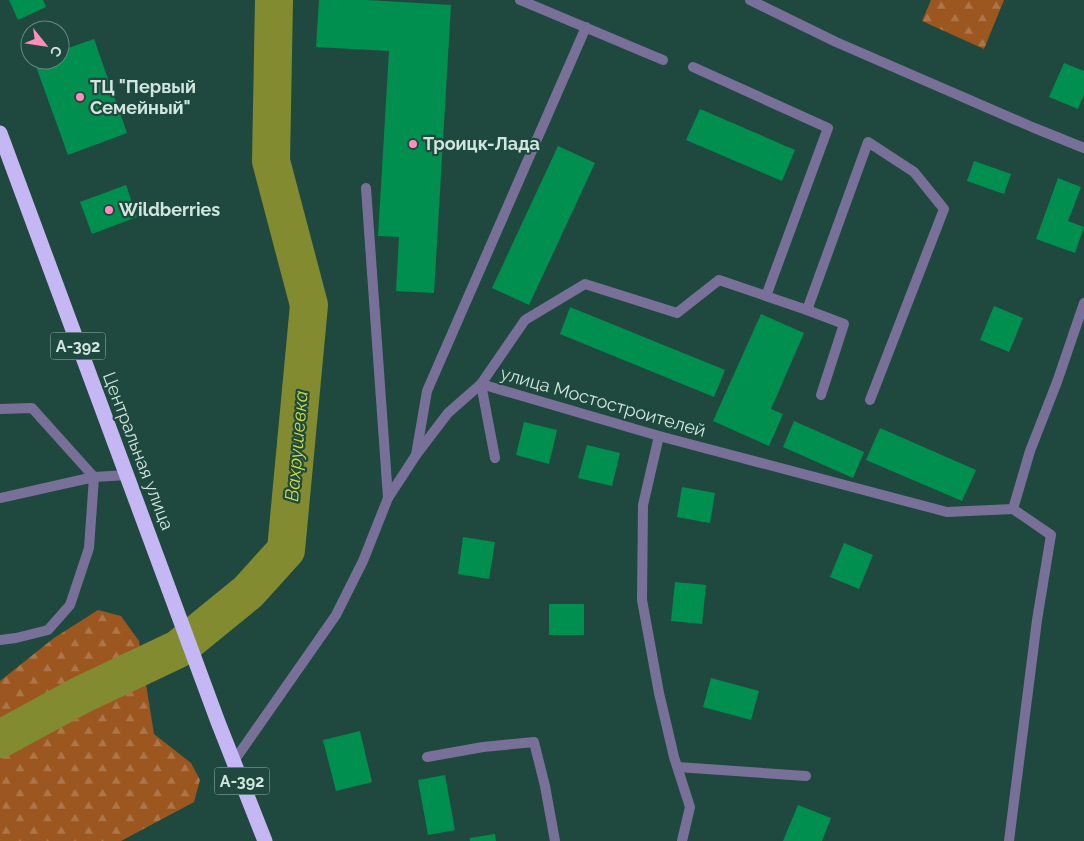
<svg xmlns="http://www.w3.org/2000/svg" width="1084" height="841" viewBox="0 0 1084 841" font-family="Raleway,sans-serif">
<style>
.forest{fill:url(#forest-firs)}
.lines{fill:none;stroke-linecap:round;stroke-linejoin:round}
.river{stroke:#838b31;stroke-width:38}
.building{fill:#008f4f}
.lane{stroke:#797099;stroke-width:10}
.street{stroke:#797099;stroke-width:10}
.highway{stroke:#c4b7f3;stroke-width:15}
.poi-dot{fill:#fe8ebd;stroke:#1f493e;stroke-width:2}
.labels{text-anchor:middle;stroke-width:4.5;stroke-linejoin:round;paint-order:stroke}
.shield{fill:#1f493e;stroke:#9bb7ae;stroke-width:1}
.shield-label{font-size:16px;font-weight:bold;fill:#d0e6de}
.poi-label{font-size:18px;font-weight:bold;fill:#d0e6de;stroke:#1f493e;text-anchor:start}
.street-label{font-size:18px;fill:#d0e6de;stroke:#1f493e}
.water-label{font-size:19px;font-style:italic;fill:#cedc40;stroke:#1f493e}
</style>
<defs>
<pattern id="forest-firs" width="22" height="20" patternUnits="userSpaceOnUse" patternTransform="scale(1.25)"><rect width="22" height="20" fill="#9c561f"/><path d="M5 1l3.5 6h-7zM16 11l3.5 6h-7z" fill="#ad764a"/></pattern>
</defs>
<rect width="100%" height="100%" fill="#1f493e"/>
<g class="forest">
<path d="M931,0h73l-20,49 -62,-28z"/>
<path d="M98,610l23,6 18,25 15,93 37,29 9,17 -6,22 -73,39h-121v-160l54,-43z"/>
</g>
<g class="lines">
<path class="river" d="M0,739l81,-44 97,-46 70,-57 38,-42 23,-245 -38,-144 3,-161"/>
</g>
<g class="building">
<path d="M9,0h34l3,7 -28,13z"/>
<path d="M319,0h48l84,5 -17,288 -38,-2 3,-54 -21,-1 11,-185 -73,-4z"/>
<path d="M94,39l33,94 -59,22 -34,-94 26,-1v-9z"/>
<path d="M1064,63l20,8v23l-6,15 -29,-12z"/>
<path d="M700,109l95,41 -13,31 -96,-41z"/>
<path d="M558,146l37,17 -66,142 -37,-17z"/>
<path d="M974,161l37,13 -7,20 -37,-13z"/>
<path d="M1058,178l23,9 -13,34 16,6 -9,26 -39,-14z"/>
<path d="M126,185l11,32 -45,17 -12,-32z"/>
<path d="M994,306l29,12 -14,34 -29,-12z"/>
<path d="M570,307l155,63 -11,27 -154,-63z"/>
<path d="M761,314l43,19 -33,76 12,5 -14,32 -56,-25z"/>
<path d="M794,421l70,31 -11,26 -70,-31z"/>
<path d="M524,422l33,8 -8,34 -33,-9z"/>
<path d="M880,428l96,42 -14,31 -96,-41z"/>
<path d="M587,445l33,8 -8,33 -34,-8z"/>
<path d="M682,487l33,6 -5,30 -33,-6z"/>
<path d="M463,537l32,5 -6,37 -31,-5z"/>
<path d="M844,543l29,12 -14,34 -29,-12z"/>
<path d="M675,582l31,3 -4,39 -31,-3z"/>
<rect x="549" y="604" width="35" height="31"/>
<path d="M711,678l48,13 -8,29 -48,-13z"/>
<path d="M360,731l12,51 -36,9 -13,-51z"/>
<path d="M445,775l10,55 -27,5 -10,-55z"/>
<path d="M798,805l33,13 -9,23h-39z"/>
<path d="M495,834l1,7h-26v-3z"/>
</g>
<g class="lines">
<g class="lane">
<path d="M520,0l143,60"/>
<path d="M750,0l86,42 196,85 52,21"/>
<path d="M693,67l135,61 -62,168"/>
<path d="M366,188l22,310"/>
<path d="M807,310l37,14 -23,71"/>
<path d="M0,409l32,-1 62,69 33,-2"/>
<path d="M659,436l-16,69 -1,95 17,93 15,64 16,50 -8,34"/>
<path d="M416,455l11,-64 159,-364"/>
<path d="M495,458l-14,-74 44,-64 60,-36 92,29 42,-33 88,30 61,-168 46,30 30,37 -74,191"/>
<path d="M0,498l94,-21 -5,71 -19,57 -22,25 -32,8 -16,2"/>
<path d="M427,757l56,-10 51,-5 11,44 10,55"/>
<path d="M678,767l128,9"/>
<path d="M1009,841l28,-221 14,-85 -38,-26"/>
</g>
<path class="street" d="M234,761l102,-146 27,-54 25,-63 28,-43 32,-42 33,-29 178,52 288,76 66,-3 17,-58 27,-69 27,-79"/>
<path class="highway" d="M0,133l218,589 47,119"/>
</g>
<g class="poi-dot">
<circle cx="80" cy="97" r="5"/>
<circle cx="413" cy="144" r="5"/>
<circle cx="109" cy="210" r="5"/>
</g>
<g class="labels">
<g class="shield">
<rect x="50.5" y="332.5" width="55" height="27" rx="4"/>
<rect x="214.5" y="767.5" width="55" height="27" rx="4"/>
</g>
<g class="shield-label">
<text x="78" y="352">А-392</text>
<text x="242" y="787">А-392</text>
</g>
<g class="poi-label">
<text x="90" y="93">ТЦ "Первый<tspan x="90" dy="21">Семейный"</tspan></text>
<text x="423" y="150">Троицк-Лада</text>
<text x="119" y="216">Wildberries</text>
</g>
<g class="street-label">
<text transform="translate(603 402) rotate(16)" y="6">улица Мостостроителей</text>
<text transform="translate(138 451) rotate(69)" y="6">Центральная улица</text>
</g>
<g class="water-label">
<text transform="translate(296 446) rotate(-85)" y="7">Вахрушевка</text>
</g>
</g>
<g transform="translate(45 45) rotate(120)"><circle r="24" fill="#1f493e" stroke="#66887e"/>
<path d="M0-4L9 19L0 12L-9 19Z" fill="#fe8ebd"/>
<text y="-8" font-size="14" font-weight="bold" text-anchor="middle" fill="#d0e6de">С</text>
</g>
</svg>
